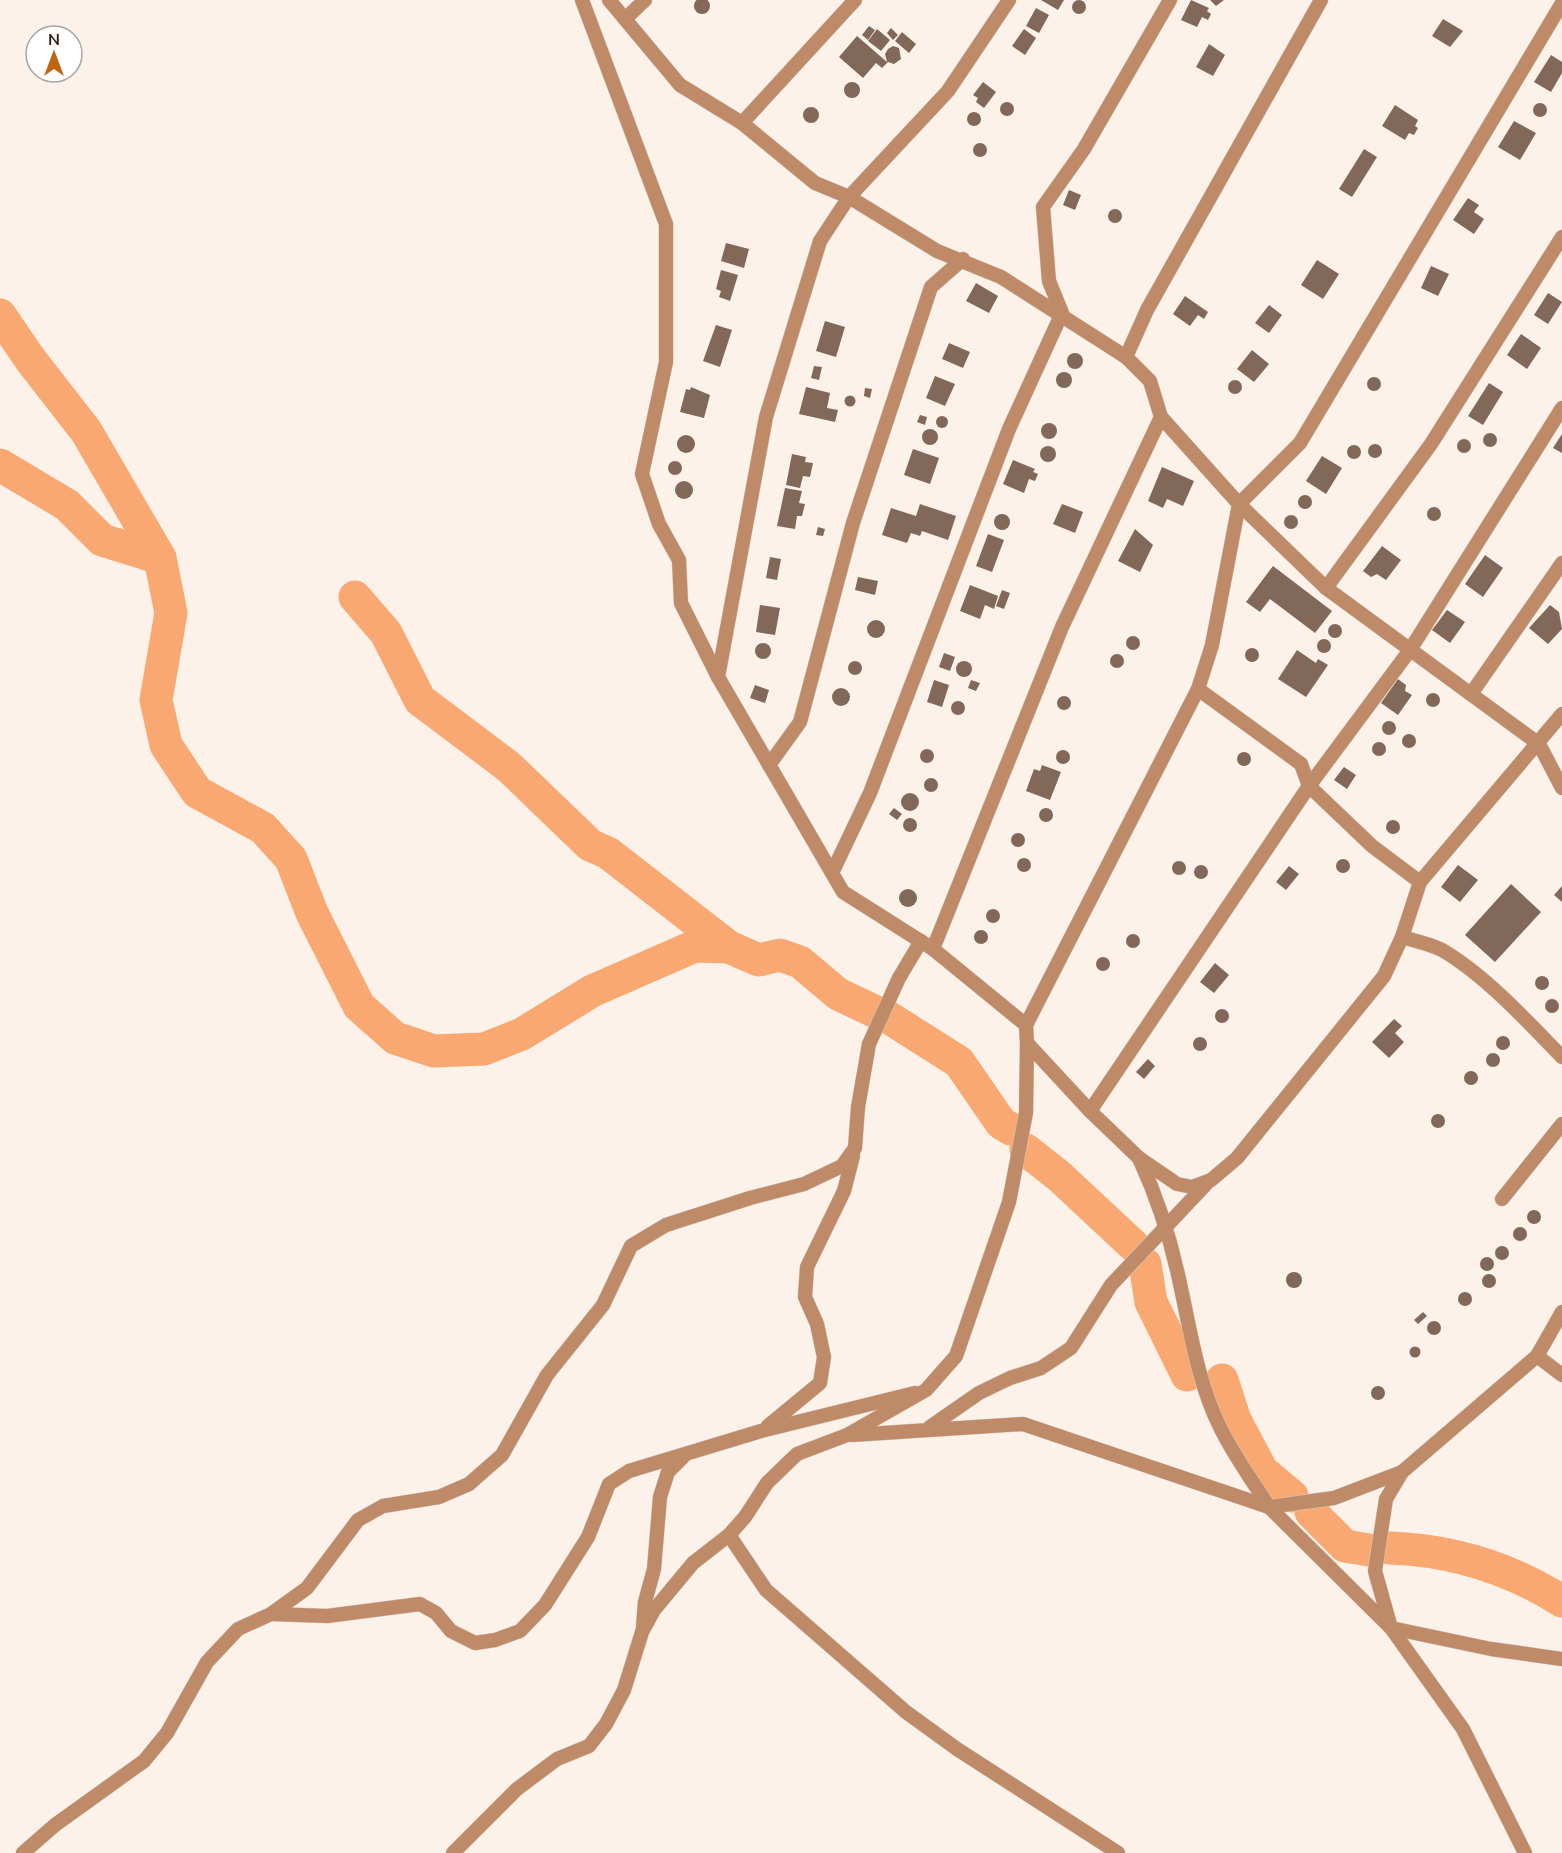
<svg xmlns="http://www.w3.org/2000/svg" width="1562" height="1853" viewBox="0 0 1562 1853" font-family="'Nunito Sans',sans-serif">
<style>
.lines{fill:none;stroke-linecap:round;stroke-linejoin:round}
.river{stroke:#f9a871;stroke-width:33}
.building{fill:#816858}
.minor-casing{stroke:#d7ccc4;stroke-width:15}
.minor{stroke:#bf8a67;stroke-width:14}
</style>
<rect width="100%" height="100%" fill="#fdf2ea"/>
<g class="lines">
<g class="river">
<path d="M0,315l30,44 56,72 74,127 11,55 -15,87 10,45 31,47 66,36 28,31 21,54 47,93 36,32 39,13 50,-2 38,-15 70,-43 103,-45 34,1 30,13 21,-5 20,7 38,32 40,19"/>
<path d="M0,465l67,40 35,35 58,18"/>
<path d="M355,597l31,36 34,67 89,67 81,78 18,8 121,94"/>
<path d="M888,1017l71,45 42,61 10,6"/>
<path d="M1026,1150l33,26 74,69"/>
<path d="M1145,1264l6,38 36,73"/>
<path d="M1222,1380l13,40 27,51 30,25"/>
<path d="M1311,1512l34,34 24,4"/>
<path d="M1389,1548c63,2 119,19 173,53"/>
</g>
</g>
<g class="building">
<circle cx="702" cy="6" r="8"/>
<path d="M1041,0h23l-6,10z"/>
<path d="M1191,0l18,8 -2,3 4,3 -3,6 -6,-3 -5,10 -16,-7z"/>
<path d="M1210,0h14l-8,6z"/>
<circle cx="1079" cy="7" r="7"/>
<path d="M1036,8l13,7 -10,18 -13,-7z"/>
<path d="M1443,19l20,12 -13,16 -18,-11z"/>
<path d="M869,26l6,4 -7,10 -6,-5z"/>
<path d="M891,28l7,7 -5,5 -6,-7z"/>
<path d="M877,29l13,11 -9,11 -13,-10z"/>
<path d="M1024,29l12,9 -11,17 -13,-9z"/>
<path d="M902,32l14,12 -7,9 -14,-12z"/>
<path d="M857,36l30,26 -2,-8 3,-5 5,-3 6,2 2,11 -7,5 -6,-2 -6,6 -6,-5 -13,15 -24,-21z"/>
<path d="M1209,44l16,11 -12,21 -17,-9z"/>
<path d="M1551,55l11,7v11l-11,19 -17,-10z"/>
<circle cx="852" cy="90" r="8"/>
<path d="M983,82l13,10 -12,16 -8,-6 2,-4 -5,-3z"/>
<circle cx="1007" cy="109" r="7"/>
<circle cx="1540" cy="110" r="7"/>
<path d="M1395,105l23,15 -3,6 3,2 -4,7 -5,-2 -4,7 -23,-14z"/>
<circle cx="811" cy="115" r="8"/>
<circle cx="974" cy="119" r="7"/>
<path d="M1514,121l22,12 -16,27 -22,-13z"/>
<circle cx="980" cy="150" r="7"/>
<path d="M1364,149l13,8 -25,40 -13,-8z"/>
<path d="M1069,190l12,5 -6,15 -12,-5z"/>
<path d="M1468,198l11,7 -5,7 10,7 -10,15 -21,-14z"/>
<circle cx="1115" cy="216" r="7"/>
<path d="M726,243l23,6 -5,19 -23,-7z"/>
<path d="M1317,260l22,14 -16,25 -22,-14z"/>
<path d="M1431,266l18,8 -11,22 -17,-8z"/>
<path d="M721,270l17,5 -8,26 -11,-4 2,-6 -5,-2z"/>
<path d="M976,283l22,13 -9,17 -23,-12z"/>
<path d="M1548,293l14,9 -14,22 -14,-9z"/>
<path d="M1185,296l23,16 -4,7 -6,-4 -8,11 -17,-12z"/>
<path d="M1269,305l13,10 -13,18 -14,-10z"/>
<path d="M825,321l20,6 -9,30 -20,-6z"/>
<path d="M716,325l16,5 -12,37 -17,-6z"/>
<path d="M1521,334l20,14 -14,21 -20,-14z"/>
<path d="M949,343l21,9 -7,16 -21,-9z"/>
<path d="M1252,350l17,14 -15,18 -17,-13z"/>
<circle cx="1075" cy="361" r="8"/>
<path d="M814,366l8,1 -3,13 -8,-2z"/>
<circle cx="1064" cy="380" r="8"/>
<path d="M935,376l20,8 -10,22 -19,-8z"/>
<circle cx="1374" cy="384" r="7"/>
<circle cx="1235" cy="387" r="7"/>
<path d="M1489,383l14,9 -20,33 -15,-9z"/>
<path d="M691,387l19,8 -6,23 -24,-6 6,-23 4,1z"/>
<path d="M806,387l24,6 -3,15 11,2 -3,12 -36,-8z"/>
<path d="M865,388l7,1 -2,9 -6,-2z"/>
<circle cx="850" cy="401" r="5.5"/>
<path d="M920,415l7,2 -2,8 -8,-3z"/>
<circle cx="942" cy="422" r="6"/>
<circle cx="1049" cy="431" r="8"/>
<circle cx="930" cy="437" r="8"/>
<circle cx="1490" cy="440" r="7"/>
<path d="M1562,434v19l-9,-5z"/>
<circle cx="686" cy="444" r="9"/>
<circle cx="1464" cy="446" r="7"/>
<circle cx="1375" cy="451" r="7"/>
<circle cx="1354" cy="452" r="7"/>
<circle cx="1048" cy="454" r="8"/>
<path d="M913,449l26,9 -9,26 -26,-9z"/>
<path d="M792,454l14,3 -1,5 8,1 -3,14 -7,-1 -3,12 -14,-3z"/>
<path d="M1322,456l20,12 -16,26 -20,-13z"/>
<path d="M1013,460l22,9 -2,3 5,2 -3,7 -6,-2 -5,14 -21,-9z"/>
<circle cx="675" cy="468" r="7"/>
<path d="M1162,467l32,14 -11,25 -16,-7 -4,9 -15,-7z"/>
<circle cx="684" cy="490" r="9"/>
<path d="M785,488l17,3 -3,12 6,1 -3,12h-5l-2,13 -18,-3z"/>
<circle cx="1305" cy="502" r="7"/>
<path d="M920,504l36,12 -8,24 -26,-9 -2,5 -9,-3 -4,10 -25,-8 9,-27 25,8z"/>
<path d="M1062,504l21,8 -8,21 -22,-9z"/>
<circle cx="1434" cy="514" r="7"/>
<circle cx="1002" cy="522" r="8"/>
<circle cx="1291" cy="522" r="7"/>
<path d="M818,527l7,2 -2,7 -7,-1z"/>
<path d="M1135,529l18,16 -13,27 -22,-11z"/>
<path d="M988,534l16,6 -12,32 -16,-6z"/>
<path d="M1382,546l19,14 -15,20 -9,-6 -6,3 -8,-6z"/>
<path d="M1485,555l18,13 -20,29 -18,-13z"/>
<path d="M770,557l11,2 -4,21 -11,-2z"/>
<path d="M1273,566l59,45 -17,22 -45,-34 -10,13 -14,-10z"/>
<path d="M858,577l20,4 -3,14 -20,-5z"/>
<path d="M970,585l28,11 -4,13 -9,-4 -5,14 -20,-8z"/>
<path d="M1002,590l8,3 -6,16 -8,-3z"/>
<path d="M760,605l20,3 -5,27 -19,-3z"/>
<path d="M1550,605l9,7 3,17 -14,15 -19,-16z"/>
<path d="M1447,610l18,12 -15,21 -18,-13z"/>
<circle cx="876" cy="629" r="9"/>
<circle cx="1335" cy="631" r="7"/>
<circle cx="1133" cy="643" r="7"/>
<circle cx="1324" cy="646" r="7"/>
<circle cx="763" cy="651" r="8"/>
<circle cx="1252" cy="655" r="7"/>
<path d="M1297,650l19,13 2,-4 10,6 -22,32 -28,-18z"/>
<path d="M944,653l11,4 -5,14 -11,-4z"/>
<circle cx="1117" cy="661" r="7"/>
<circle cx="855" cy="668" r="7"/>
<circle cx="964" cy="669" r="8"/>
<path d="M1398,679l8,6 -1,6 7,4 -14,20 -17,-12z"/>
<path d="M934,680l15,5 -7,22 -15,-5z"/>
<path d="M971,680l9,3 -4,8 -8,-3z"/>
<path d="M755,685l14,5 -4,13 -15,-5z"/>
<circle cx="841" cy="697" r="9"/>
<circle cx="1433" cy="700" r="7"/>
<circle cx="1064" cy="703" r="7"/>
<circle cx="958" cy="708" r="7"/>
<circle cx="1389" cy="728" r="7"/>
<circle cx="1409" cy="741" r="7"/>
<circle cx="1379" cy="749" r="7"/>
<circle cx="927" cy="756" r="7"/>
<circle cx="1063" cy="757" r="7"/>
<circle cx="1244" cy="759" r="7"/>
<path d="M1042,765l19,7 -11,28 -24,-9 8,-22 6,2z"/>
<path d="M1344,767l12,8 -9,14 -13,-9z"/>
<circle cx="931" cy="785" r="7"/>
<circle cx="910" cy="802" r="9"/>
<path d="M894,808l8,6 -5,6 -8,-6z"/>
<circle cx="1046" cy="815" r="7"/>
<circle cx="910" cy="825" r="7"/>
<circle cx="1393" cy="827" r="7"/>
<circle cx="1018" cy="840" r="7"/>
<circle cx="1024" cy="865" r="7"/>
<circle cx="1343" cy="866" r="7"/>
<circle cx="1179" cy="868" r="7"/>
<path d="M1458,865l20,15 -18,22 -19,-15z"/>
<circle cx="1201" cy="872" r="7"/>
<path d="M1289,866l10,8 -13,16 -10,-8z"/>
<path d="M1511,884l30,28 -46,50 -30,-27z"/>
<path d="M1562,886v16l-8,-7z"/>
<circle cx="908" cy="898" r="9"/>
<circle cx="993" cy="916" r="7"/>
<circle cx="981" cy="937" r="7"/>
<circle cx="1133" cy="941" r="7"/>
<circle cx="1103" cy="964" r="7"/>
<path d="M1215,963l14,12 -15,18 -14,-11z"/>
<circle cx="1542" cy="983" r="7"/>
<circle cx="1552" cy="1006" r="7"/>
<circle cx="1222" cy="1016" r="7"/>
<path d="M1394,1019l8,7 -7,7 9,9 -15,16 -17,-16z"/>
<circle cx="1503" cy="1043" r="7"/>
<circle cx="1200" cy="1044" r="7"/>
<circle cx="1493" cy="1060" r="7"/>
<path d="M1148,1059l7,7 -11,13 -8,-7z"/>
<circle cx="1471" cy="1078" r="7"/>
<circle cx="1438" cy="1121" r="7"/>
<circle cx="1534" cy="1217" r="7"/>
<circle cx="1520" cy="1234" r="7"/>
<circle cx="1502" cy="1253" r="7"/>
<circle cx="1487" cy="1264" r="7"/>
<circle cx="1294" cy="1280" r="8"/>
<circle cx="1489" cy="1281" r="7"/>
<circle cx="1465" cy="1299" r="7"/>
<path d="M1423,1312l4,4 -9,8 -4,-4z"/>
<circle cx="1434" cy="1328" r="7"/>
<circle cx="1415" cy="1352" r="5.5"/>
<circle cx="1378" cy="1393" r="7"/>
</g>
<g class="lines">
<g class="minor-casing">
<g id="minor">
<path d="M582,0l84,224v138l-24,112 17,50 20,36 2,43 37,74 125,215 90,57 93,76 1,18 63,68 49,47 38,26 15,3 19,-7 26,-22 147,-182 18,-39 18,-55 142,-168"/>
<path d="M609,0l71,85 62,38 73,60 34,14 88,54 64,26 125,80 24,24 11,36 78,87 87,84 213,156 23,44"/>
<path d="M625,19l20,-19"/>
<path d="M742,123l113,-123"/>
<path d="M1126,357l21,-47 174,-310"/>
<path d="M1326,588l105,-144 131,-207"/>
<path d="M718,677l48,-260 54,-176 29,-44 99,-106 61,-91"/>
<path d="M1198,689l103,75 8,22 63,60 48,36"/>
<path d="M1471,694l91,-131"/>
<path d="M769,765l31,-43 53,-199 78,-236 32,-28"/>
<path d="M832,873l38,-80 139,-364 53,-116 -13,-32 -6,-74 41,-58 86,-149"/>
<path d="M1402,937c13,4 28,7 40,13 43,25 85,71 120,107"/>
<path d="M933,949l129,-322 99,-210"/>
<path d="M1026,1025l172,-336 14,-44 27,-141 61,-61 262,-440"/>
<path d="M1090,1111l219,-325 101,-136 152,-242"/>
<path d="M1139,1158c18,39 31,79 40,121 11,49 18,101 40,146 13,28 33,55 50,82l65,-9 68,-26"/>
<path d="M1502,1199l60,-75"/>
<path d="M1537,1356l25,19"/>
<path d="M768,1426l52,-43 4,-26 -7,-33 -12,-27 2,-30 37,-76 9,-35"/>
<path d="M930,1427l49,-34 31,-15 31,-10 30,-20 40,-63 97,-103"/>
<path d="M852,1435l171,-11 246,83 122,121 100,21 71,10"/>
<path d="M729,1535l37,55 140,122 51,37 161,104"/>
<path d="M271,1614l56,2 93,-12 16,9 15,18 24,12 20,-3 25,-9 25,-26 43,-68 21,-53 20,-13 132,-40 154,-38"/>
<path d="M643,1627l2,-25 9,-33 6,-72 8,-25 15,-15"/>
<path d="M23,1853l32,-28 89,-64 23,-28 40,-71 31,-33 33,-15 36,-26 51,-68 25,-14 56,-9 30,-13 33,-29 45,-80 56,-70 28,-59 35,-21 84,-27 54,-14 38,-18 13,-18 3,-41 11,-63 30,-66 22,-37"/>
<path d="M453,1853l64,-64 40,-30 32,-13 17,-22 18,-34 18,-58 12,-22 39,-47 36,-28 16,-18 22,-34 30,-29 50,-19 79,-45 30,-34 53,-154 17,-89 1,-70"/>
<path d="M1525,1853l-62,-124 -72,-101 -16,-57 11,-72 16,-27 135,-116 25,-44"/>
</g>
</g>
<use href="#minor" class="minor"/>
</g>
<g transform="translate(54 54)"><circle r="28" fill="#ffffff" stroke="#a9a5a3" stroke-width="1.5"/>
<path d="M0-4.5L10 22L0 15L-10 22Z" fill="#bf640f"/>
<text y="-9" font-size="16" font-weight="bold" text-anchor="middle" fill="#291f18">N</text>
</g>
</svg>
